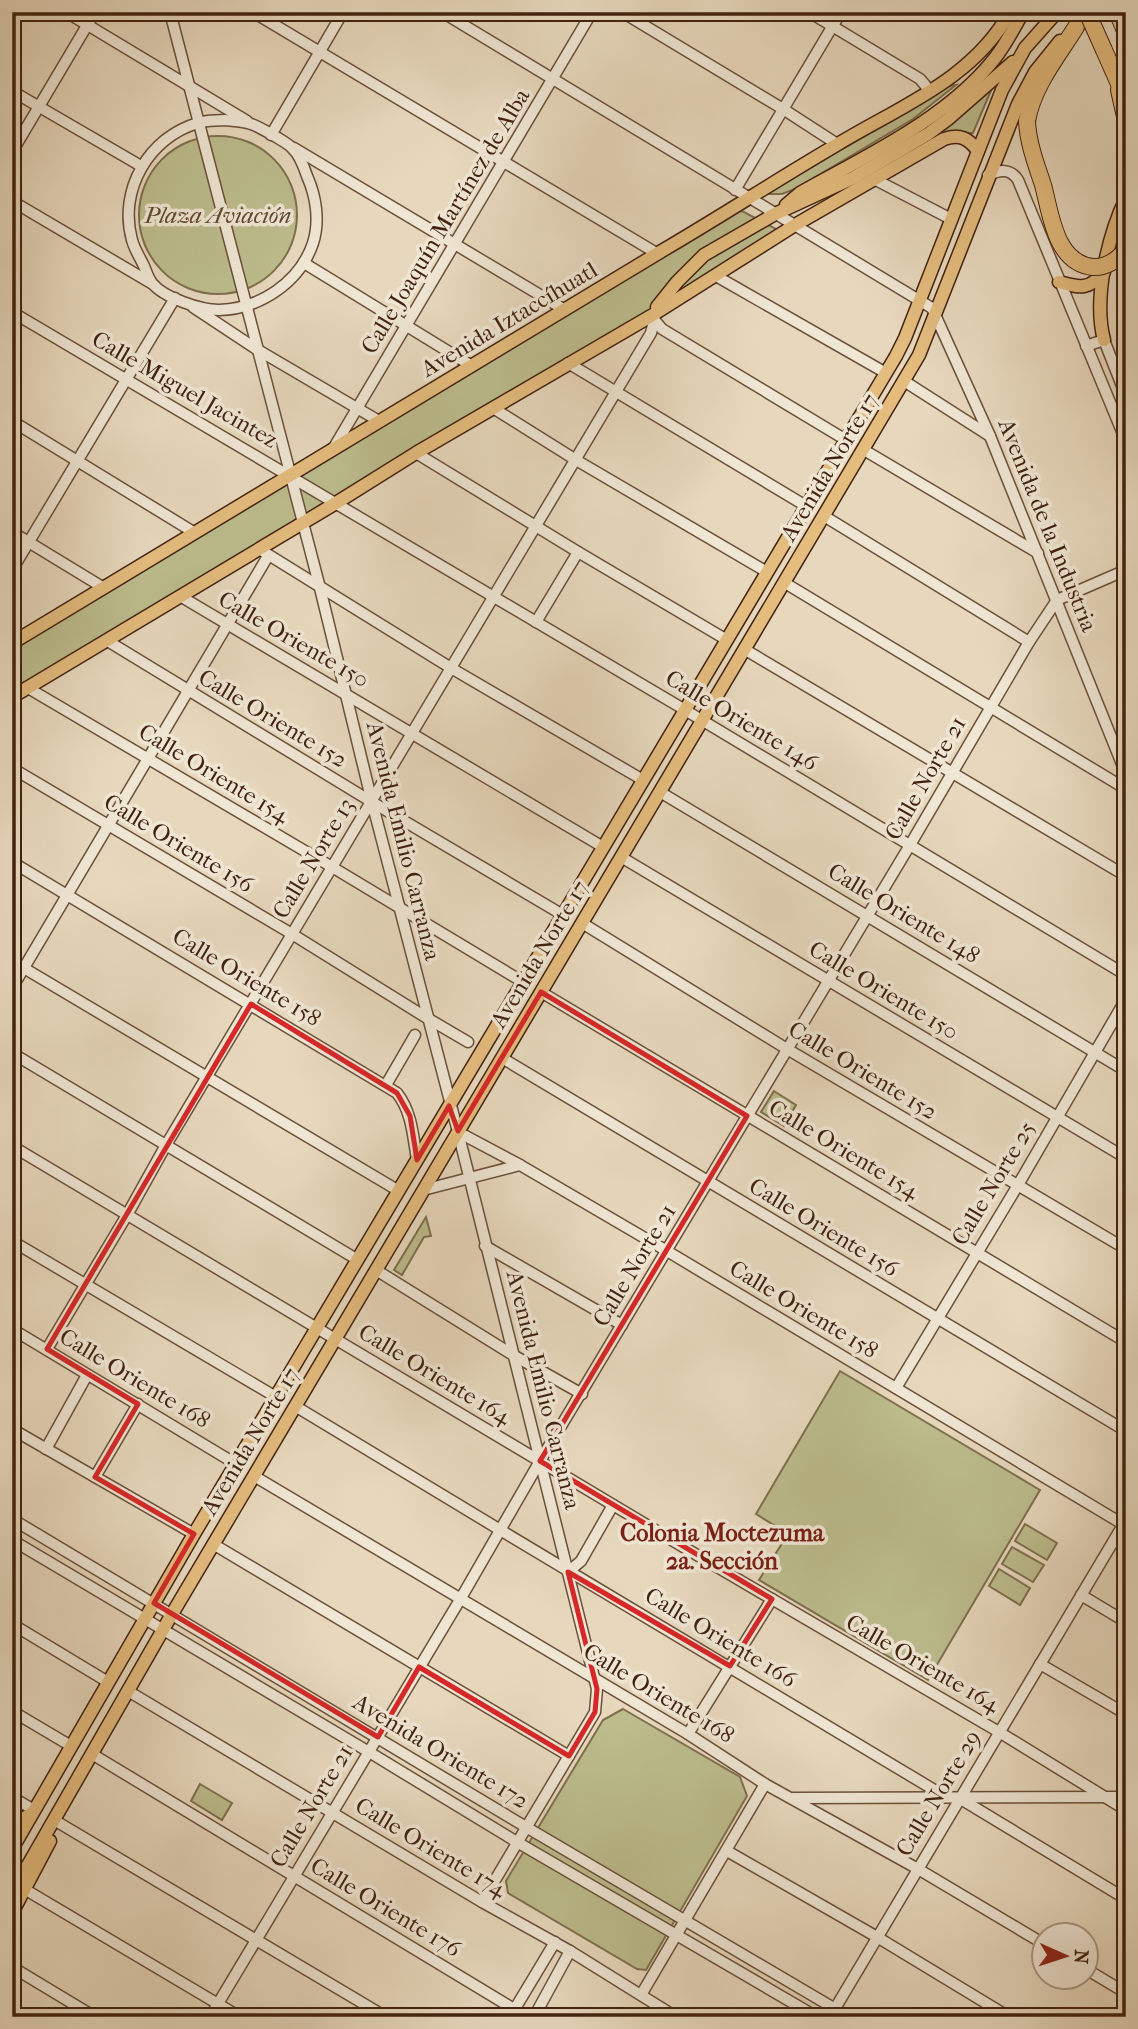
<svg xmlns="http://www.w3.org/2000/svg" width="1138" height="2029" viewBox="0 0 1138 2029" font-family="'IM FELL French Canon',serif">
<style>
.green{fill:#bcbc8d;stroke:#7f6f4e;stroke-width:2}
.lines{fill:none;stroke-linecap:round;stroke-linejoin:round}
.minor-casing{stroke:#6b503a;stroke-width:13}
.major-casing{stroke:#42220f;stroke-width:15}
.highway-casing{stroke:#42220f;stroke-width:18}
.minor{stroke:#efe6d4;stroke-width:10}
.major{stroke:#e4bc7e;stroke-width:12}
.highway{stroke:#e4bc7e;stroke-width:16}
.highway-bridge-casing{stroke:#42220f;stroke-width:18;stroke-linecap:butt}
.highway-bridge{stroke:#e4bc7e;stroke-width:16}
.marked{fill:none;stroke:#d62828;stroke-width:5;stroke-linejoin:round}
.labels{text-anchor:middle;stroke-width:7;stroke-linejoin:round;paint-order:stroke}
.park-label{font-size:23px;font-style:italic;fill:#60482e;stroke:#efe6d4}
.street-label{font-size:23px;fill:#42220f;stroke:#efe6d4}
.neighbourhood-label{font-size:24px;font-weight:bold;fill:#7a1f14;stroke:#efe6d4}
</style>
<rect width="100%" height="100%" fill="#e7d8bd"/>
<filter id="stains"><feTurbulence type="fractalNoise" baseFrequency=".00286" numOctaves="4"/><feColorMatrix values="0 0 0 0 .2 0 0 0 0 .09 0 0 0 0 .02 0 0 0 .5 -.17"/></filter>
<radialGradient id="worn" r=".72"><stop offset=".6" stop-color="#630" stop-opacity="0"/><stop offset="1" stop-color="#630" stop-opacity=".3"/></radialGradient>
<g class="green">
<path d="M995,81l-22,52h-19l-20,2z"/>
<path d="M956,85l-43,34 -118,70 -13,5h-15l181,-108z"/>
<circle cx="218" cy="215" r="79"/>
<path d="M740,210l38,20 -143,91 -623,372v-47z"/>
<path d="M774,1091l22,14 -12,21 -23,-14z"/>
<path d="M426,1217l5,19 -7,1 -22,38 -8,-5z"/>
<path d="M840,1371l200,119 -112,190 -169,-100 29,-46 -32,-20z"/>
<path d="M1025,1524l32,19 -10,17 -32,-19z"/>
<path d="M1012,1547l32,18 -11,17 -31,-18z"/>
<path d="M999,1569l31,19 -10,17 -31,-19z"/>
<path d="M623,1709l117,68 7,19 -101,174 -9,-1 -129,-76 -2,-12 97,-161z"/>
<path d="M200,1784l32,19 -10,17 -31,-19z"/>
</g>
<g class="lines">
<g class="minor-casing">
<g id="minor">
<path d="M66,12l181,109"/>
<path d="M170,12l150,576 52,214 86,330 139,557 -2,23 -113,190"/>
<path d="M253,12l405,242"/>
<path d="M442,12l490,296 58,128 136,338"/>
<path d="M622,12l161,97 54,35"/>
<path d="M809,12l111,67 10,12"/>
<path d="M990,12l15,9"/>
<path d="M12,91l129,75"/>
<path d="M225,120c8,1 18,1 26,4 7,2 37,19 41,24 7,6 12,19 15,28 9,20 13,45 6,67 -13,39 -53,66 -94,67 -18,0 -55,-12 -67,-27 -4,-5 -6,-13 -9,-19 -4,-8 -9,-16 -11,-24 -14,-50 17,-103 66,-117 8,-3 18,-2 27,-3z"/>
<path d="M271,135l72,-123"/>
<path d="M294,148l271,162"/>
<path d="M12,152l83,-140"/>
<path d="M988,175c12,-5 22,-7 30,5l108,261"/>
<path d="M876,180l75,39"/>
<path d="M735,190l106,-178"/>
<path d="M12,201l139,82"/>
<path d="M304,263l168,103"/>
<path d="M716,276l170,97"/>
<path d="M193,307l65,43 121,71"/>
<path d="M12,312l663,392 451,271"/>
<path d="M651,316l11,13 184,111"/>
<path d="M1086,346l18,-6 22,56"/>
<path d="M568,363l238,143"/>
<path d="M904,381l86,55"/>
<path d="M493,408l83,52 191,112"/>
<path d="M12,421l183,112"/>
<path d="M333,449l259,-437"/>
<path d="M864,450l174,103"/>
<path d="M416,453l162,99 149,88"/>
<path d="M824,516l205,126"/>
<path d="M12,532l92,56"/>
<path d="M264,552l187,116 192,112"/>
<path d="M12,570l163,-272"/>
<path d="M785,583l341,206"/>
<path d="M180,596l423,251"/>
<path d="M536,622l42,-70"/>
<path d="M106,640l266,162 191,113"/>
<path d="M744,649l382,227"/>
<path d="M28,688l304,179 191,115"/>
<path d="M12,768l280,166 135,84 41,24"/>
<path d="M660,792l466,279"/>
<path d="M621,857l505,301"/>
<path d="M12,862l385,231c15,19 16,43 20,67"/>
<path d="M582,923l205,126 339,200"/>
<path d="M12,961l387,230"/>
<path d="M12,988l256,-432"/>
<path d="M541,992l585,350"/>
<path d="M12,1053l346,207"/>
<path d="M502,1058l624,373"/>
<path d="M386,1085l29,-50"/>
<path d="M458,1132l62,33 147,86 459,275"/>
<path d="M12,1146l700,418 287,168 127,78"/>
<path d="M423,1190l97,-25"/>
<path d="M12,1241l264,156"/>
<path d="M485,1246l137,79"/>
<path d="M376,1270l137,85 69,39"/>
<path d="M12,1329l224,135"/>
<path d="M47,1349l80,-134 39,-70 485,-812 2,-8 -2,-9"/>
<path d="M896,1388l122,-203 108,-186"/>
<path d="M295,1406c216,132 435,260 651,391"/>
<path d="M12,1429l182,105"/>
<path d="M46,1449l41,-74"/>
<path d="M254,1476l434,258 77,50 153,85 126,75"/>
<path d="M95,1477l43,-73"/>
<path d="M12,1519l514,308 323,190"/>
<path d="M12,1540l357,212 148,90 300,175"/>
<path d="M213,1544l356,212"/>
<path d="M568,1572l13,-11 32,-56"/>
<path d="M1081,1595l45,27"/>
<path d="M12,1624l96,58"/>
<path d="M1040,1664l86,50"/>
<path d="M128,1691l354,211 88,49 106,66"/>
<path d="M12,1711l59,35"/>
<path d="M688,1734l84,-135"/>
<path d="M92,1754l422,255"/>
<path d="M12,1797l22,13"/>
<path d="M793,1798l333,-1"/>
<path d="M959,1798l167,101"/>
<path d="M54,1820l332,197"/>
<path d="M727,1851l150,86 132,80"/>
<path d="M26,1890l214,127"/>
<path d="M12,1967l83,50"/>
<path d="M1086,1969l40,24"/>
<path d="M641,1995l124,-211"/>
<path d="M210,2017l251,-419 79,-137 370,-616 119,-203 28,-42 69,-30"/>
<path d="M510,2017l45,-75"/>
<path d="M534,2017l36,-66"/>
<path d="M830,2017l296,-497"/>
</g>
</g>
<g class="major-casing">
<g id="major">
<path d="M786,205l14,-12c66,-37 147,-74 195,-135 11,-14 19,-30 28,-46"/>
<path d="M1059,282c22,6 30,8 45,-10"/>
<path d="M657,307l20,-25 27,-27 71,-41 78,-36 75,-44 20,-15 65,-57"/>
<path d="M1104,340c-11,-42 4,-104 22,-142"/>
<path d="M12,643c216,-130 432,-261 648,-391 60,-35 118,-73 178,-108 63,-38 135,-65 172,-132"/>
<path d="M12,697l324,-194 80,-50 235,-137 144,-91 149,-86c16,-6 25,0 34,12"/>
<path d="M12,1831l4,-7 13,-9"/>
<path d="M12,1849l182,-315 702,-1178 9,-18 97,-248 23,-42 32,-36"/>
<path d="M12,1893l160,-279 747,-1259 99,-251 17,-32 25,-31"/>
<path d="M12,1913l38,-72"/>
</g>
</g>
<g class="highway-casing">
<g id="highway">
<path d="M1117,12l9,21"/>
<path d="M1104,50l22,50"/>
<path d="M1119,90l7,31"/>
<path d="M1027,121c6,-35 31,-65 49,-94"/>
</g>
</g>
<use href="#minor" class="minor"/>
<use href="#major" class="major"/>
<use href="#highway" class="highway"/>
<g class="highway-bridge-casing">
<g id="highway-bridge">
<path d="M1087,12l17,38"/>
<path d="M1027,121c1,22 9,43 16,64 8,29 12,78 50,82 13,1 24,-7 33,-17"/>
</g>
</g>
<use href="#highway-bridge" class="highway-bridge"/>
</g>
<path class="marked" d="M541,992l206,124 -207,345 232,138 -42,67 -162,-94 29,117 -2,23 -26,44 -150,-89 -41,70 -224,-134 40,-69 -99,-57 43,-73 -91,-55 204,-345 146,89 13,23 7,44 32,-54 9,25z"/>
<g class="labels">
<g class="park-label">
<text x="218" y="223">Plaza Aviación</text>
</g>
<g class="street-label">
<text transform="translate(445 221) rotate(-59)" y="8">Calle Joaquín Martínez de Alba</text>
<text transform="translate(509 319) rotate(-31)" y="8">Avenida Iztaccíhuatl</text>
<text transform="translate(185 389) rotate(30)" y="8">Calle Miguel Jacintez</text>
<text transform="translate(829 467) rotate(-59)" y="8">Avenida Norte 17</text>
<text transform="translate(1048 525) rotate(68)" y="8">Avenida de la Industria</text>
<text transform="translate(294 639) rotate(30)" y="8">Calle Oriente 150</text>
<text transform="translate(273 718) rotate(31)" y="8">Calle Oriente 152</text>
<text transform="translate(742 720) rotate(31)" y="8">Calle Oriente 146</text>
<text transform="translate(214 773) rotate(31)" y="8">Calle Oriente 154</text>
<text transform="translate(925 778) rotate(-60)" y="8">Calle Norte 21</text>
<text transform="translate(404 841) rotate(76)" y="8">Avenida Emilio Carranza</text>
<text transform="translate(179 843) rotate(31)" y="8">Calle Oriente 156</text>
<text transform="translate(313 858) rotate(-59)" y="8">Calle Norte 13</text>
<text transform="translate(904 913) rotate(31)" y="8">Calle Oriente 148</text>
<text transform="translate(539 954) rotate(-59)" y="8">Avenida Norte 17</text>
<text transform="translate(247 977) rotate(31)" y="8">Calle Oriente 158</text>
<text transform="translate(884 990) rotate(31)" y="8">Calle Oriente 150</text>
<text transform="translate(863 1070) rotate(31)" y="8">Calle Oriente 152</text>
<text transform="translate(844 1149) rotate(31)" y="8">Calle Oriente 154</text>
<text transform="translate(993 1183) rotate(-59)" y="8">Calle Norte 25</text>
<text transform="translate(824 1227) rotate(31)" y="8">Calle Oriente 156</text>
<text transform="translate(634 1265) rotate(-59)" y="8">Calle Norte 21</text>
<text transform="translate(804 1309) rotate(31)" y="8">Calle Oriente 158</text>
<text transform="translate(435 1374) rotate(31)" y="8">Calle Oriente 164</text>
<text transform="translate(135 1378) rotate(31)" y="8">Calle Oriente 168</text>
<text transform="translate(544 1390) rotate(76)" y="8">Avenida Emilio Carranza</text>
<text transform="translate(250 1441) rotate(-59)" y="8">Avenida Norte 17</text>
<text transform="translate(721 1637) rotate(31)" y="8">Calle Oriente 166</text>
<text transform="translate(923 1663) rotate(30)" y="8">Calle Oriente 164</text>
<text transform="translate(659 1693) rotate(31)" y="8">Calle Oriente 168</text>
<text transform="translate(441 1751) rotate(31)" y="8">Avenida Oriente 172</text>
<text transform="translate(938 1793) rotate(-59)" y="8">Calle Norte 29</text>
<text transform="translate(311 1806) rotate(-59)" y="8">Calle Norte 21</text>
<text transform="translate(431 1847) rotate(31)" y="8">Calle Oriente 174</text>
<text transform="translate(386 1907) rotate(31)" y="8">Calle Oriente 176</text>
</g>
<g class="neighbourhood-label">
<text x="722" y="1541">Colonia Moctezuma<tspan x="722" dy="28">2a. Sección</tspan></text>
</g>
</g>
<rect width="1138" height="2029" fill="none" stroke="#e7d8bd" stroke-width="42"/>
<rect x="14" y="14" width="1110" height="2001" fill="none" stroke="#42220f" stroke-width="3.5"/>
<rect x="21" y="21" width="1096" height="1987" fill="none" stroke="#42220f" stroke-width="2"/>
<g transform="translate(1065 1956) rotate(93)"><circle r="33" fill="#efe6d4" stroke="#aa9885" stroke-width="2"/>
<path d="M0-5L12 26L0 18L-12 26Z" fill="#8f2418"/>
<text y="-10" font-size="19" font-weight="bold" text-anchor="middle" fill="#42220f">N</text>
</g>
<rect width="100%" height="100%" filter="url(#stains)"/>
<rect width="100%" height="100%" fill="url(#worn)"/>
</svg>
